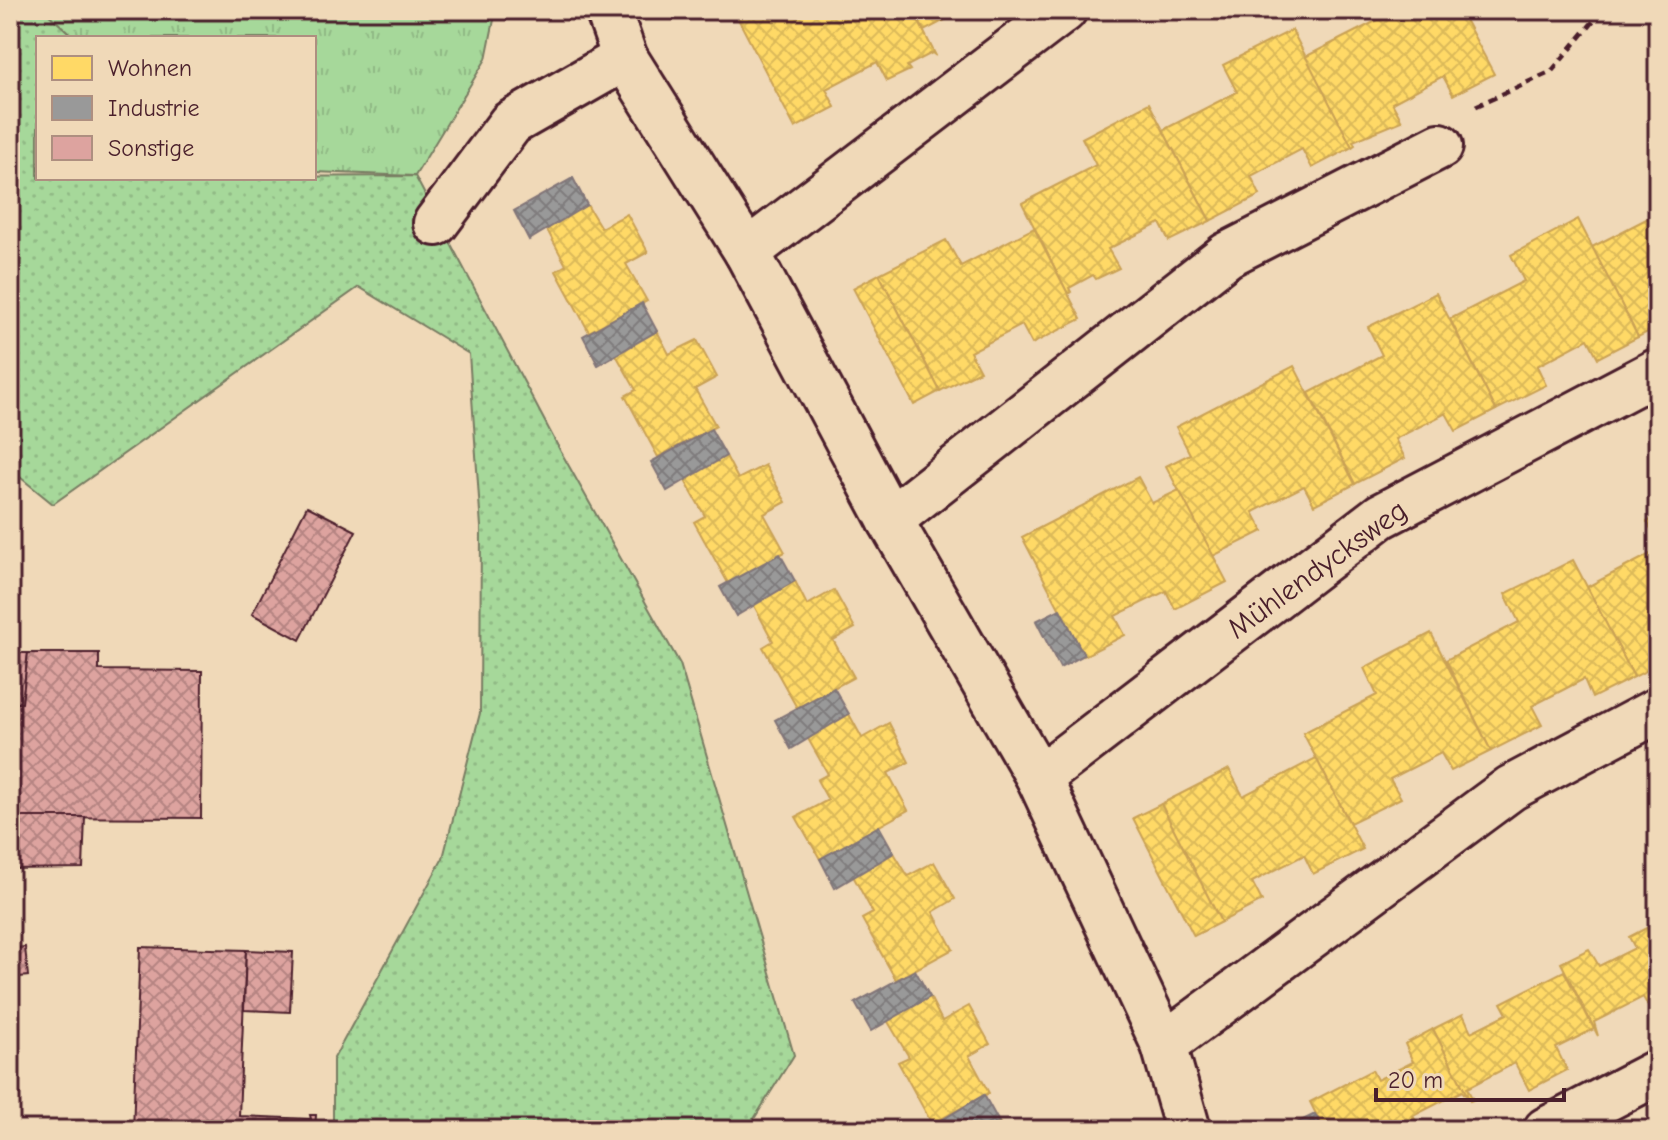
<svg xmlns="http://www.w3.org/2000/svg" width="1668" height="1140" viewBox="0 0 1668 1140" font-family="'Comic Neue',sans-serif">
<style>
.grass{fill:url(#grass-dots);stroke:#787c62;stroke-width:2}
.park{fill:url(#park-tufts);stroke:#787c62;stroke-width:2}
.homes{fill:url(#homes-cross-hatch);stroke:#c9a154;stroke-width:2}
.industry{fill:url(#industry-cross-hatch);stroke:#817478;stroke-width:2}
.building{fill:url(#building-cross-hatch);stroke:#4a1f2b;stroke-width:2}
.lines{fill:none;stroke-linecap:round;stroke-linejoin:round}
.street-casing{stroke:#4a1f2b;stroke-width:50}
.path{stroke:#4a1f2b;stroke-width:5;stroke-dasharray:8 6;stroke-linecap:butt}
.street{stroke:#f0d9b8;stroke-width:44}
.labels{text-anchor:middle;stroke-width:8;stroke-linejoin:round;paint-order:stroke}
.street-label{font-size:30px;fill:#4a1f2b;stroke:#f0d9b8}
</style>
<defs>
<pattern id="grass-dots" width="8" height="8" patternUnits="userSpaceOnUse" patternTransform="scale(2)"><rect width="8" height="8" fill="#a6d89a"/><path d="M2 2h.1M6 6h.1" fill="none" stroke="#90b985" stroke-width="1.8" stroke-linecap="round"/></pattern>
<pattern id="park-tufts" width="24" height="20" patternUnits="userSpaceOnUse" patternTransform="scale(2)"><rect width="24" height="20" fill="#a6d89a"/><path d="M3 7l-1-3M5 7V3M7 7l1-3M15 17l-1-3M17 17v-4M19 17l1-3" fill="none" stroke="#90b985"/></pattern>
<pattern id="homes-cross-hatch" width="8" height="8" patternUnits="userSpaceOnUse" patternTransform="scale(2)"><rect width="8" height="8" fill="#ffd966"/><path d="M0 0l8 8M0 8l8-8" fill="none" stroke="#dcba59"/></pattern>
<pattern id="industry-cross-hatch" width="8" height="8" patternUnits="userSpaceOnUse" patternTransform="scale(2)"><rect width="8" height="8" fill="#999"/><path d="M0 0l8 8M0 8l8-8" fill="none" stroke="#7f7c7d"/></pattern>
<pattern id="building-cross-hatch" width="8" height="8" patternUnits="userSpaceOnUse" patternTransform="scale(2)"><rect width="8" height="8" fill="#dda39f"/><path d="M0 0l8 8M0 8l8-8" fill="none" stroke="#b58482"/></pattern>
</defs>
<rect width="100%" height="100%" fill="#f0d9b8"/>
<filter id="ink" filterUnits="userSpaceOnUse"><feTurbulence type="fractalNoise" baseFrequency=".0125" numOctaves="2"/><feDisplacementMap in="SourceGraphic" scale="16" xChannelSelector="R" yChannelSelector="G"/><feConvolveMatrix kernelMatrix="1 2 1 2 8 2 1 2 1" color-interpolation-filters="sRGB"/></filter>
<g filter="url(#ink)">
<path class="grass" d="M10,10h34l31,28h-37v140l377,-2 146,276 119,212 114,391 -47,75h-414v-70l110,-202 37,-145 1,-186 -12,-173 -110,-67 -306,217 -43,-35z"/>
<path class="park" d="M44,10h452l-10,49 -71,117 -101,-4v-134h-239z"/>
<g class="homes">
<path d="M913,10l23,46 -4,-3 -25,13 3,4 -23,11 -10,-19 -51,27 9,18 -40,21 -61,-117z"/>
<path d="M913,10h51l-40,21z"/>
<path d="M1375,10h85l34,64 -41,21 -10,-19 -51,27 10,18 -49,20 2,4 -3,2 -47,-90 75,-38z"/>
<path d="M1292,30l60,117 -40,21 -10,-19 -51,27 9,19 -50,26 -47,-91 74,-38 -14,-27z"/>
<path d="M1149,103l61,118 -41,20 -9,-18 -52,26 11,19 -23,11 -3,-4 -24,13 2,4 -3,2 -46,-91 74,-38 -14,-27z"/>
<path d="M587,205l14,23 26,-14 21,38 -22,12 21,37 -58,31 -33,-61 10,-6 -20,-37z"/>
<path d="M1658,213v114l-20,10 -46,-90z"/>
<path d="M1578,219l60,118 -40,21 -10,-19 -51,27 9,19 -50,25 -46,-91 74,-38 -13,-26z"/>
<path d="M1034,228l47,91 -49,25 -10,-19 -52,27 10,19 -40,20 -61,-117 67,-34 15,26z"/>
<path d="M879,274l61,117 -26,14 -61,-117z"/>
<path d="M1436,293l60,117 -40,21 -10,-18 -51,26 10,19 -50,26 -46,-91 73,-38 -14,-28z"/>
<path d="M657,331l12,23 28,-14 20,37 -22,12 21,37 -58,31 -33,-61 11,-6 -21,-37z"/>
<path d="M1294,366l61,118 -41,21 -10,-19 -51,26 10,19 -50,25 -47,-90 24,-12 -14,-27z"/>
<path d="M726,456l12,23 27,-14 21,37 -22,12 21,38 -57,31 -34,-61 11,-6 -21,-37z"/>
<path d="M1138,477l14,26 27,-13 48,92 -52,27 -9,-18 -51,25 10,19 -41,21 -62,-119z"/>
<path d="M1658,516v26l-11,-20z"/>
<path d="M1658,550v115l-24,12 -47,-90z"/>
<path d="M1573,560l61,117 -42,21 -8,-19 -52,27 10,19 -51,26 -45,-91 73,-38 -14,-28z"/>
<path d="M795,581l12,24 27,-15 21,38 -22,12 21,37 -57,31 -34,-61 10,-6 -20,-37z"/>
<path d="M1431,633l60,118 -40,20 -10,-18 -51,26 11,19 -51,25 -47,-90 74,-38 -13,-27z"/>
<path d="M849,714l13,24 27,-15 20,39 -21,11 20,37 -88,49 -24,-42 32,-17 -11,-20 11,-6 -21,-37z"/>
<path d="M1316,758l47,91 -50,25 -9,-19 -52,27 10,19 -41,21 -60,-118 68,-35 14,27z"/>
<path d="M1161,804l60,118 -27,14 -61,-118z"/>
<path d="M894,853l14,23 26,-14 21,37 -22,13 20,37 -57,31 -34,-61 11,-6 -20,-37z"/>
<path d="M1658,922v102l-15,-27 -49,25 4,14 -37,-73 28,-14 10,17 36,-18 -6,-11z"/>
<path d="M1564,971l30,58 -38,19 11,22 -38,20 -14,-27 -48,25 6,12 -3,1 -37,-72 30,-15 8,18 36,-18 -6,-11z"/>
<path d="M930,997l12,24 27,-15 21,38 -21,12 20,37 -57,31 -34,-62 11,-5 -22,-37z"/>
<path d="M1433,1029l37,72 -8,-10 -49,25 8,14h-97l-14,-28 62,-32 5,10 36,-18 -8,-18z"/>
<path d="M999,1122l4,8h-18z"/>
</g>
<g class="industry">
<path d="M573,178l14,27 -58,35 -15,-29z"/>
<path d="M642,303l15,28 -59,34 -15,-29z"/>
<path d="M711,429l15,27 -59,35 -16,-29z"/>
<path d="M780,554l15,27 -59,35 -16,-29z"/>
<path d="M1060,609l24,46 -24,13 -24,-47z"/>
<path d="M834,688l15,26 -58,35 -16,-29z"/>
<path d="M879,826l15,27 -59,35 -15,-29z"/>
<path d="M915,970l15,27 -59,34 -16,-28z"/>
<path d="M984,1095l15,27 -14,8h-60z"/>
<path d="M1315,1114l9,16h-31l-3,-4z"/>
</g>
<g class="building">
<path d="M307,506l49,25 -56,109 -48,-26z"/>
<path d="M10,653h18l-6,50h-12z"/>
<path d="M28,653h71v17l103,1 -1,147 -191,-1v-114h12z"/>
<path d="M10,817h75l-2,51 -73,1z"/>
<path d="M25,947l3,29 -18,2v-29z"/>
<path d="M140,947l106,3 -7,166 72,3 -1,-4h6l-1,15h-182z"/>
<path d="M246,950l47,2 -3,60 -46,-2z"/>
</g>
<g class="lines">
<g class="street-casing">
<g id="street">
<path d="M608,10l17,48 122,194 143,268 149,258 125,267 24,85"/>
<path d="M436,223l75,-100 114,-65"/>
<path d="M747,252l317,-242"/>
<path d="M890,520l337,-265 213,-109"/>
<path d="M1039,778l342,-262 277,-145"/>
<path d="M1164,1045l347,-257 147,-78"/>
<path d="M1546,1130l112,-58"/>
</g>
</g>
<path class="path" d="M1476,106l75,-34 52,-62"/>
<use href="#street" class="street"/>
</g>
</g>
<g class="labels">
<g class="street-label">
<text transform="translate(1317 569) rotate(-36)" y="10">Mühlendycksweg</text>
</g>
</g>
<rect width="1668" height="1140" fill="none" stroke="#f0d9b8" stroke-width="40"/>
<rect x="20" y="20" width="1628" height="1100" fill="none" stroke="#4a1f2b" stroke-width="3" filter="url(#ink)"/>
<rect x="36" y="36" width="280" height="144" fill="#f0d9b8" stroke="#ae8f80" stroke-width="2"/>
<rect x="52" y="56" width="40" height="24" fill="#ffd966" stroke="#ae8f80" stroke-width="2"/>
<text x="108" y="76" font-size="24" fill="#4a1f2b">Wohnen</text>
<rect x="52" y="96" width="40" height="24" fill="#999999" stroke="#ae8f80" stroke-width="2"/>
<text x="108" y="116" font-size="24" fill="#4a1f2b">Industrie</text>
<rect x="52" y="136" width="40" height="24" fill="#dda39f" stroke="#ae8f80" stroke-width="2"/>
<text x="108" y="156" font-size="24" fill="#4a1f2b">Sonstige</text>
<path d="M1376 1088v12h188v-12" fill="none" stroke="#4a1f2b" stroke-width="4"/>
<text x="1388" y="1088" font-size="24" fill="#4a1f2b" stroke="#f0d9b8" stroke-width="6" paint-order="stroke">20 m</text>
</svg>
